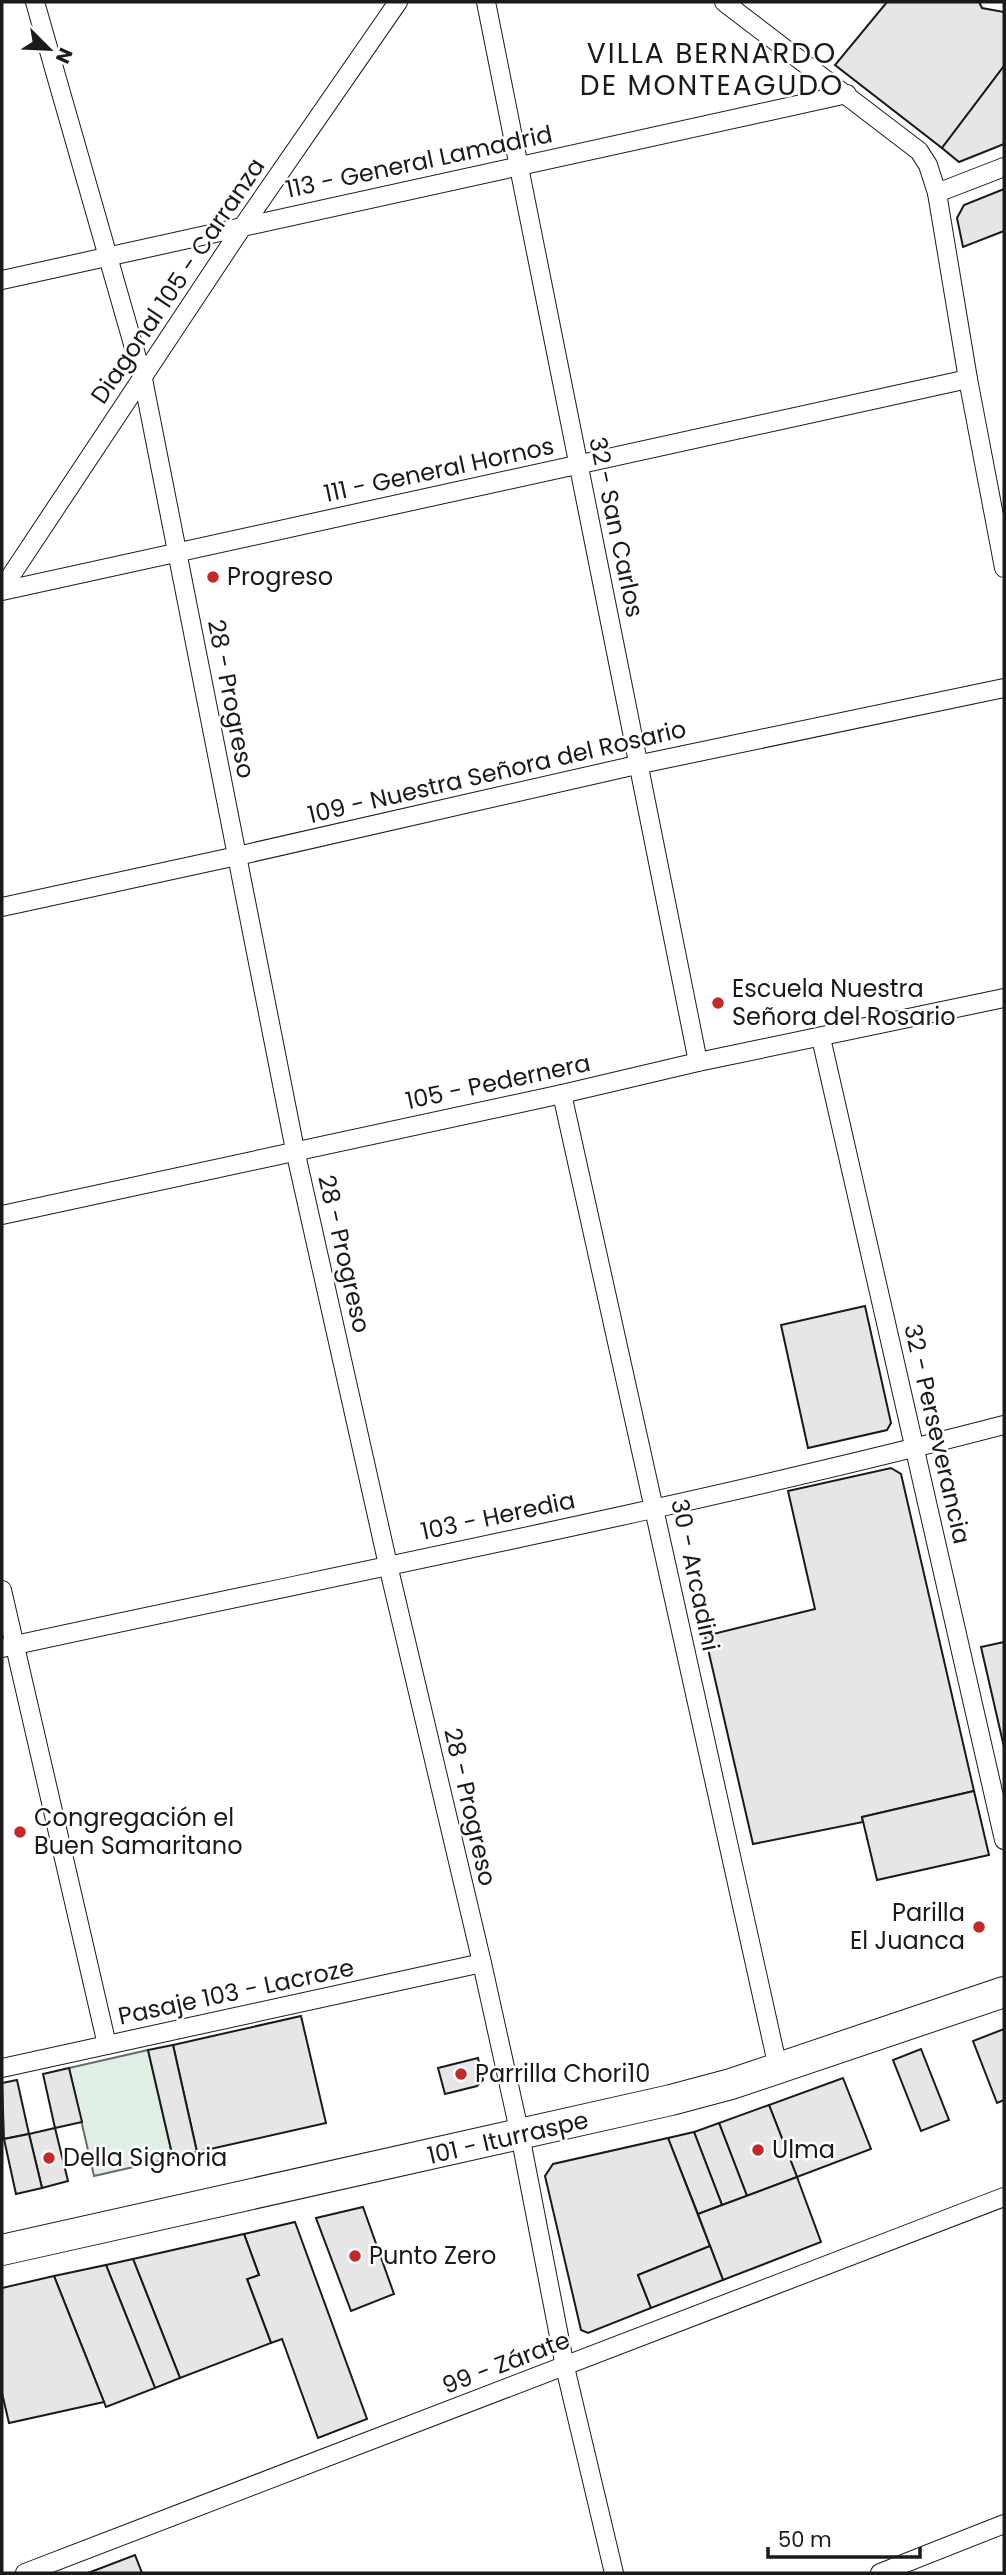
<svg xmlns="http://www.w3.org/2000/svg" width="1006" height="2575" viewBox="0 0 1006 2575" font-family="Poppins,sans-serif">
<style>
.green{fill:#e0efe3;stroke:#6a6a6a;stroke-width:2}
.building{fill:#e6e6e6;stroke:#1a1a1a;stroke-width:2}
.lines{fill:none;stroke-linecap:round;stroke-linejoin:round}
.minor-casing{stroke:#1a1a1a;stroke-width:20}
.primary-casing{stroke:#1a1a1a;stroke-width:32}
.minor{stroke:#fff;stroke-width:18}
.primary{stroke:#fff;stroke-width:30}
.poi-dot{fill:#c62828;stroke:#fff;stroke-width:2.5}
.labels{text-anchor:middle;stroke-width:5;stroke-linejoin:round;paint-order:stroke}
.street-label{font-size:24px;fill:#1a1a1a;stroke:#fff}
.poi-label{font-size:24px;fill:#1a1a1a;stroke:#fff;text-anchor:start}
.quarter-label{font-size:28px;letter-spacing:2px;fill:#1a1a1a;stroke:#fff}
</style>
<rect width="100%" height="100%" fill="#fff"/>
<path class="green" d="M148,2050l25,108 -79,18 -25,-108z"/>
<g class="building">
<path d="M887,2h92l3,6 22,4v54l-62,82 -107,-83z"/>
<path d="M1004,66v78l-45,18 -17,-14z"/>
<path d="M1004,189v42l-41,16 -6,-29 7,-13z"/>
<path d="M865,1306l26,117 -4,7 -79,18 -27,-123z"/>
<path d="M891,1468l10,6 73,317 -112,26 1,5 -110,22 -48,-208 110,-27 -27,-118z"/>
<path d="M1004,1642v105l-23,-100z"/>
<path d="M974,1791l15,64 -112,25 -15,-63z"/>
<path d="M301,2016l25,107 -129,29 -24,-107z"/>
<path d="M1004,2029v71l-7,3 -24,-62z"/>
<path d="M173,2045l24,107 -24,6 -25,-108z"/>
<path d="M921,2049l28,71 -28,11 -28,-71z"/>
<path d="M478,2058l5,22 -6,6 -32,8 -7,-26z"/>
<path d="M69,2068l13,54 -27,6 -12,-54z"/>
<path d="M843,2078l28,71 -74,28 -28,-72z"/>
<path d="M17,2080l12,54 -25,5 -2,-56z"/>
<path d="M769,2105l28,72 -50,19 -28,-73z"/>
<path d="M719,2123l28,73 -25,9 -28,-73z"/>
<path d="M55,2128l13,53 -26,7 -13,-54z"/>
<path d="M694,2132l28,73 -24,9 -30,-76z"/>
<path d="M29,2134l13,54 -26,6 -12,-55z"/>
<path d="M668,2138l42,108 -72,29 13,33 -63,25 -7,-3 -36,-154 8,-12z"/>
<path d="M797,2177l24,65 -98,38 -25,-66z"/>
<path d="M363,2207l31,87 -43,17 -35,-93z"/>
<path d="M295,2222l72,197 -49,19 -36,-99 -11,4 -24,-64 12,-4 -15,-41z"/>
<path d="M244,2234l15,41 -12,4 24,64 -91,35 -47,-119z"/>
<path d="M710,2246l13,34 -72,28 -13,-33z"/>
<path d="M133,2259l47,119 -25,10 -49,-123z"/>
<path d="M106,2265l49,123 -49,19 -52,-131z"/>
<path d="M54,2276l50,126 -95,21 -7,-30v-105z"/>
<path d="M135,2555l7,18h-54z"/>
</g>
<g class="lines">
<g class="minor-casing">
<g id="minor">
<path d="M35,2l108,377 152,771 93,415 94,398 38,172 45,232 49,206"/>
<path d="M486,2c68,354 144,706 212,1060"/>
<path d="M724,2l195,149 9,14 9,28 31,186 36,189"/>
<path d="M937,193l67,-26"/>
<path d="M2,280l845,-186"/>
<path d="M2,589l241,-363 155,-224"/>
<path d="M2,591l966,-212"/>
<path d="M2,907l235,-51 404,-92 363,-76"/>
<path d="M821,1038l183,802"/>
<path d="M562,1094l216,974"/>
<path d="M2,1215l560,-121 136,-32 306,-64"/>
<path d="M2,1590l105,455"/>
<path d="M2,1648c334,-73 671,-137 1002,-223"/>
<path d="M2,2068l480,-105"/>
<path d="M25,2573l979,-376"/>
<path d="M880,2573l124,-49"/>
</g>
</g>
<g class="primary-casing">
<path id="primary" d="M2,2250l669,-150 60,-16 273,-92"/>
</g>
<use href="#minor" class="minor"/>
<use href="#primary" class="primary"/>
</g>
<g class="poi-dot">
<circle cx="213" cy="577" r="7"/>
<circle cx="718" cy="1003" r="7"/>
<circle cx="20" cy="1832" r="7"/>
<circle cx="979" cy="1927" r="7"/>
<circle cx="461" cy="2074" r="7"/>
<circle cx="758" cy="2150" r="7"/>
<circle cx="49" cy="2158" r="7"/>
<circle cx="355" cy="2256" r="7"/>
</g>
<g class="labels">
<g class="street-label">
<text transform="translate(419 162) rotate(-12)" y="8">113 - General Lamadrid</text>
<text transform="translate(178 281) rotate(-56)" y="8">Diagonal 105 - Carranza</text>
<text transform="translate(439 470) rotate(-12)" y="8">111 - General Hornos</text>
<text transform="translate(616 527) rotate(78)" y="8">32 - San Carlos</text>
<text transform="translate(231 699) rotate(79)" y="8">28 - Progreso</text>
<text transform="translate(497 772) rotate(-13)" y="8">109 - Nuestra Señora del Rosario</text>
<text transform="translate(498 1082) rotate(-12)" y="8">105 - Pedernera</text>
<text transform="translate(344 1254) rotate(77)" y="8">28 - Progreso</text>
<text transform="translate(937 1434) rotate(77)" y="8">32 - Perseverancia</text>
<text transform="translate(498 1516) rotate(-12)" y="8">103 - Heredia</text>
<text transform="translate(695 1575) rotate(78)" y="8">30 - Arcadini</text>
<text transform="translate(470 1807) rotate(77)" y="8">28 - Progreso</text>
<text transform="translate(236 1992) rotate(-12)" y="8">Pasaje 103 - Lacroze</text>
<text transform="translate(508 2138) rotate(-13)" y="8">101 - Iturraspe</text>
<text transform="translate(506 2363) rotate(-21)" y="8">99 - Zárate</text>
</g>
<g class="poi-label">
<text x="227" y="585">Progreso</text>
<text x="732" y="997">Escuela Nuestra<tspan x="732" dy="28">Señora del Rosario</tspan></text>
<text x="34" y="1826">Congregación el<tspan x="34" dy="28">Buen Samaritano</tspan></text>
<text x="965" y="1921" text-anchor="end">Parilla<tspan x="965" dy="28">El Juanca</tspan></text>
<text x="475" y="2082">Parrilla Chori10</text>
<text x="772" y="2158">Ulma</text>
<text x="63" y="2166">Della Signoria</text>
<text x="369" y="2264">Punto Zero</text>
</g>
<g class="quarter-label">
<text x="712" y="63">VILLA BERNARDO<tspan x="712" dy="32">DE MONTEAGUDO</tspan></text>
</g>
</g>
<rect width="1006" height="2575" fill="none" stroke="#1a1a1a" stroke-width="7"/>
<g transform="translate(49 49) rotate(114)" stroke="#ffffff" stroke-width="5" paint-order="stroke">
<path d="M0-5L12 26L0 18L-12 26Z" fill="#1a1a1a"/>
<text y="-10" font-size="19" font-weight="bold" text-anchor="middle" fill="#1a1a1a">N</text>
</g>
<path d="M768 2547v10h152v-10" fill="none" stroke="#1a1a1a" stroke-width="3.5"/>
<text x="778" y="2547" font-size="21" fill="#1a1a1a" stroke="#ffffff" stroke-width="5" paint-order="stroke">50 m</text>
</svg>
